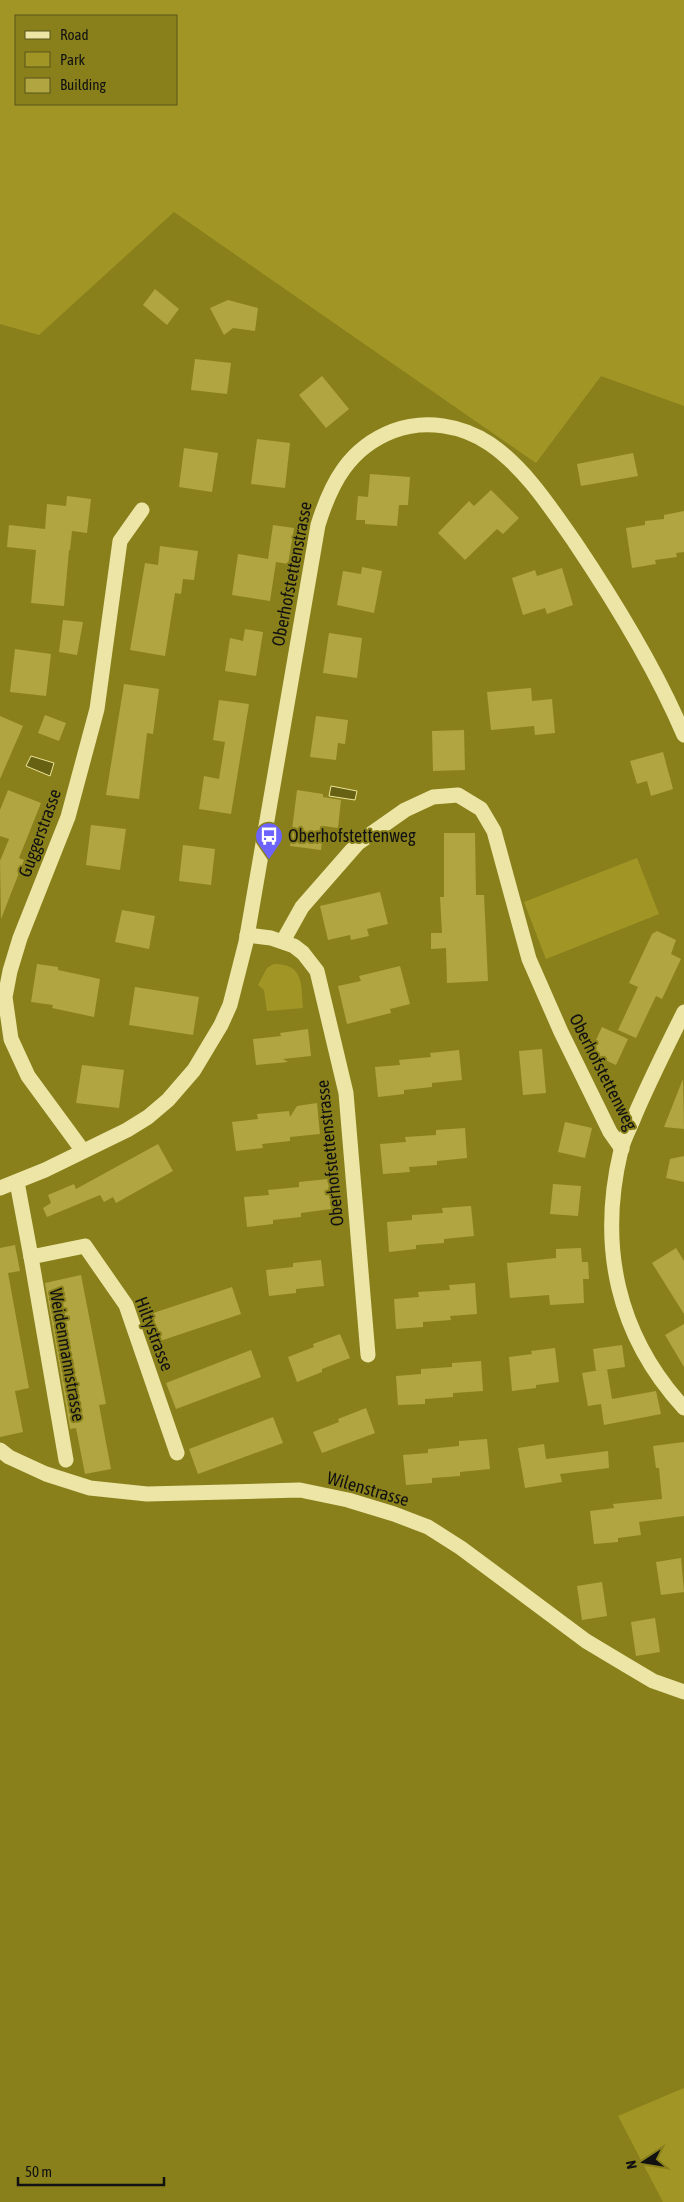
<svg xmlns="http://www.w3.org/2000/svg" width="684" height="2202" viewBox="0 0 684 2202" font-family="'Asap Condensed',sans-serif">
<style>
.green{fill:#a19625;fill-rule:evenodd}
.water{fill:#676113;stroke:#eee598}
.building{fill:#b0a540}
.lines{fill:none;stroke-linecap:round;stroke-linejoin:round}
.street{stroke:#ece5a5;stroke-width:15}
.labels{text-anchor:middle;stroke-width:4;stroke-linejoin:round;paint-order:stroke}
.street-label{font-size:18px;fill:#111;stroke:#89801c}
.poi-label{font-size:18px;fill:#111;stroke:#89801c;text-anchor:start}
</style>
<rect width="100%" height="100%" fill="#89801c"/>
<g class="green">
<path d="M0,0h684v406l-83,-30 -65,87 -362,-251 -135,123 -39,-11zM16,16h160v88h-160z"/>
<path d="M637,858l22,56 -113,45 -22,-57z"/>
<path d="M274,964c30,0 27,20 29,44l-36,3 -3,-21 -6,-5 9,-17z"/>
<path d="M684,2088v114h-21l-45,-86z"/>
</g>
<g class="water">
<path d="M31,756l23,7 -4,13 -24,-10z"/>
<path d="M331,786l26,5 -2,9 -26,-4z"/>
</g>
<g class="building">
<path d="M155,289l24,20 -12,16 -24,-20z"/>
<path d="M228,300l30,8 -3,23 -22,-3 -9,7 -14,-27z"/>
<path d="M195,359l36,4 -4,31 -36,-4z"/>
<path d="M322,376l27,33 -23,19 -27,-33z"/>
<path d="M257,439l33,4 -5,45 -34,-4z"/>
<path d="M184,448l34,5 -6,39 -33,-5z"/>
<path d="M633,453l5,23 -57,10 -4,-22z"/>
<path d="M370,474l40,3 -2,28h-9l-2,21 -32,-2v-4h-9l2,-24 10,1z"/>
<path d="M491,490l28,28 -16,16 -6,-5 -32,31 -27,-27 31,-32 5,5z"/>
<path d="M67,496l24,3 -4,34 -15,-2 -2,19h-1l-5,56 -33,-3 5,-53 -29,-3 2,-22 36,4 2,-25 19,2z"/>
<path d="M684,511v41l-8,1 1,4 -22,3 1,4 -24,4 -6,-40 19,-3v-4l19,-2v-4z"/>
<path d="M273,525l21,3 -6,36 -12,-2 -6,39 -38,-6 6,-41 30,5z"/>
<path d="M160,546l38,5 -4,29 -11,-1 -2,15 -6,-1 -10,63 -35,-6 15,-87 13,2z"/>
<path d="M362,567l20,4 -8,42 -37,-8 6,-34 18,3z"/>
<path d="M562,568l11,37 -26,9 -2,-6 -22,7 -11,-37 23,-8 2,6z"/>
<path d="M63,620l20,2 -6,33 -18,-3z"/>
<path d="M245,629l18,3 -7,44 -31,-5 5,-33 13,3z"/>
<path d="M329,633l33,5 -5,40 -34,-5z"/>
<path d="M15,649l36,5 -5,42 -36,-4z"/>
<path d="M124,684l35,5 -6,45 -6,-1 -8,66 -33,-4z"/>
<path d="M531,688l1,13 20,-2 3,34 -20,2 -1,-9 -43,4 -4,-38z"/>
<path d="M219,700l30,4 -18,110 -32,-5 5,-33 15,3 6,-37 -12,-2z"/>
<path d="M45,715l21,8 -7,18 -21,-8z"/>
<path d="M0,716l23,10 -23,53z"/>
<path d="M316,716l32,4 -3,24 -7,-1 -2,17 -26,-3z"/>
<path d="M464,730l1,40 -32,1 -1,-40z"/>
<path d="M663,752l10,37 -22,7 -4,-15 -10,3 -7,-23z"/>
<path d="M8,790l33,13 -22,55 5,2 -23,59 -1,-58 9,-22 -9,-3v-26z"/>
<path d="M297,790l26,4v3l18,3 -3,28 -14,-2 -3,24 -31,-4z"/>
<path d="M91,825l35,4 -6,41 -34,-5z"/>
<path d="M444,833h31l1,62h8l4,86 -41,2 -1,-35 -15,1v-16h11l-2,-36h4z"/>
<path d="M183,845l32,4 -4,36 -32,-4z"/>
<path d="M380,892l8,32 -21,5 2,7 -18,4 -1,-5 -22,5 -8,-34z"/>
<path d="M122,910l33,6 -6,33 -34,-7z"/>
<path d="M657,931l19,9 -5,14 10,5 -19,40 -6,-3 -20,42 -18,-8 20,-43 -9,-4 23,-49z"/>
<path d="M37,964l21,3v3l42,9 -6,38 -42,-9 1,-3 -22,-3z"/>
<path d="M400,966l10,38 -20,5 1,4 -44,11 -9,-38 23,-5 -2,-5z"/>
<path d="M135,987l64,10 -6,38 -64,-10z"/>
<path d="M602,1027l26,12 -12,26 -26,-12z"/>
<path d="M308,1029l3,27 -28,3 5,3 -32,3 -3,-26 28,-3 -1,-3z"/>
<path d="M542,1049l4,44 -23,2 -4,-44z"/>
<path d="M459,1050l3,30 -30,3v4l-28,3v4l-26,3 -3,-30 25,-2 -1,-5 32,-3 -1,-4z"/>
<path d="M82,1065l42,5 -5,38 -43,-5z"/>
<path d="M683,1079l1,50 -20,-2z"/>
<path d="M317,1103l3,31 -30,3v4l-28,3 1,4 -27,3 -4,-29 26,-3 -1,-5 32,-3 1,6 7,-11z"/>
<path d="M565,1122l27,6 -7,30 -27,-6z"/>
<path d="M465,1128l2,30 -30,3v4l-28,2 1,5 -27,2 -3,-30 26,-2 -1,-5 31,-2v-5z"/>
<path d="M158,1144l15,27 -57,32 -3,-6 -9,5 -4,-7 -53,22 -4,-9 8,-5 -3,-8 26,-11 2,5z"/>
<path d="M684,1156v26l-18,-4 4,-19z"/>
<path d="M328,1179l3,30 -30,4v4l-28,3v4l-26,3 -3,-30 25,-2 -1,-5 31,-3v-5z"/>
<path d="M553,1184l28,2 -3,30 -28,-2z"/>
<path d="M471,1206l3,30 -30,3v4l-28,2v4l-27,3 -2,-30 25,-2v-5l31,-2 -1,-5z"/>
<path d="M15,1245l5,26 -12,2 21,115 -14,3 8,41 -23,5v-189z"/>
<path d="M581,1248l1,14h6l1,17h-6l1,24 -34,2 -1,-10 -39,3 -3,-35 49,-5v-9z"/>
<path d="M676,1248l8,13v53l-32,-51z"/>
<path d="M321,1260l3,26 -28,3v4l-27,3 -3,-26 27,-3v-4z"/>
<path d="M81,1275l25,129 -7,1 12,64 -26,5 -9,-46 -6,1 -25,-146z"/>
<path d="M475,1283l2,31 -27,2 1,4 -28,2v5l-27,2 -2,-30 25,-2 -1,-5 32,-2 -1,-5z"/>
<path d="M232,1287l9,27 -87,29 -10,-27z"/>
<path d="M684,1324v43l-19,-32z"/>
<path d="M340,1334l10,24 -28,11v3l-25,10 -9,-25 26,-10 -1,-3z"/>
<path d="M622,1345l3,22 -29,4 -3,-22z"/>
<path d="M555,1348l4,34 -23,3v3l-24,3 -3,-34 23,-3 -1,-3z"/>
<path d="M251,1350l10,27 -85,32 -10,-26z"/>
<path d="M481,1361l2,30 -30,2v4l-28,2v5l-27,1 -2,-29 25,-2v-5l31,-2v-4z"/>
<path d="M607,1369l5,30 44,-8 5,23 -57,11 -3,-21 -13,2 -6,-33z"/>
<path d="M366,1408l9,25 -53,20 -9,-21 26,-10 -1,-3z"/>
<path d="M273,1417l10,26 -85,31 -9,-25z"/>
<path d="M487,1439l3,30 -30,3v4l-28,2v5l-26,2 -3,-30 25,-2v-4l31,-3v-5z"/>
<path d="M684,1442v74l-45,6 2,13 -23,3v4l-24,2 -4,-33 24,-3 -1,-4 49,-5 -3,-31h-3l-3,-22z"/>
<path d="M544,1444l2,15 62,-8 1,17 -49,6 2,8 -37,6 -7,-40z"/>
<path d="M681,1558l3,34 -23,3 -5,-33z"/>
<path d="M602,1582l5,34 -25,4 -5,-34z"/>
<path d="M655,1618l5,34 -24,4 -5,-34z"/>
</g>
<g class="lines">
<g class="street">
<path d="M247,935l24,3 23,8 9,7 14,18 29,122 22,262"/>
<path d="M283,941l19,-34 56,-64 47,-33 28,-13 25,-2 23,14 13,22 35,128 32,73 49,100 12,17"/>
<path d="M684,1012c-17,34 -34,68 -49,103 -4,11 -11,23 -14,35 -23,96 -4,185 63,258"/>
<path d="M83,1151l-55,-75 -17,-37 -6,-42 5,-26 10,-33 48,-121 29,-108 23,-168 22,-31"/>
<path d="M17,1182l14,75 54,-11 41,59 51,148"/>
<path d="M0,1188l45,-18 82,-40 21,-13 20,-17 26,-30 27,-45 9,-20 16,-63 72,-417c13,-42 31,-77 75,-94 32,-12 69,-6 97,13 35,24 60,63 84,97 41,61 81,126 110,194"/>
<path d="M31,1257l35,203"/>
<path d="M0,1450l9,7 37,17 44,14 57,6 153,-4 48,10 46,14 34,13 33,21 125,93 40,24 27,16 31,11"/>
</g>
</g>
<defs>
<g id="bus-pin" transform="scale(1.4375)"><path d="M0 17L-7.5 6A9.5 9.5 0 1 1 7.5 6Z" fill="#6d63fd" stroke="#89801c"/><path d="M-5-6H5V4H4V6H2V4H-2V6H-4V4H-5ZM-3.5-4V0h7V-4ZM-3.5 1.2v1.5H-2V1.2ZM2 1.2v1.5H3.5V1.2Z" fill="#fff"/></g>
</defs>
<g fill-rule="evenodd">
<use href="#bus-pin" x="269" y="836"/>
</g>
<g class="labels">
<g class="street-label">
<text transform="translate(292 574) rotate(-79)" y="6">Oberhofstettenstrasse</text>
<text transform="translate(40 833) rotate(-70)" y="6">Guggerstrasse</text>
<text transform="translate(603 1072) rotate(63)" y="6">Oberhofstettenweg</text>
<text transform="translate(330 1153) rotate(-96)" y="6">Oberhofstettenstrasse</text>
<text transform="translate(154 1334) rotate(69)" y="6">Hiltystrasse</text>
<text transform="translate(67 1355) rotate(80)" y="6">Weidenmannstrasse</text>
<text transform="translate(368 1489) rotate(16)" y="6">Wilenstrasse</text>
</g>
<g class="poi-label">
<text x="288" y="842">Oberhofstettenweg</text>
</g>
</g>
<rect x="15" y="15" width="162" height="90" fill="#89801c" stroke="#595418"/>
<rect x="25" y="31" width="25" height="8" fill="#ece5a5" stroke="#595418"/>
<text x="60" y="40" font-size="15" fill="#111111">Road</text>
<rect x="25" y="52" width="25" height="15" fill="#a19625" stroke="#595418"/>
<text x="60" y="65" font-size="15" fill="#111111">Park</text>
<rect x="25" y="78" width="25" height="15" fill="#b0a540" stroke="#595418"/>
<text x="60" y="90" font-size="15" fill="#111111">Building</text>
<g transform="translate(644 2162) rotate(258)" stroke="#89801c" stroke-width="4" paint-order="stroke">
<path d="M0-4L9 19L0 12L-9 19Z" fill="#111111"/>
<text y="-8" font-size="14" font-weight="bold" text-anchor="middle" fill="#111111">N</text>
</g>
<path d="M18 2177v8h146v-8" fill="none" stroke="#111111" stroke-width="2.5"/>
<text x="25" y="2177" font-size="15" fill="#111111" stroke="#89801c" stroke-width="4" paint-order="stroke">50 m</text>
</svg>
